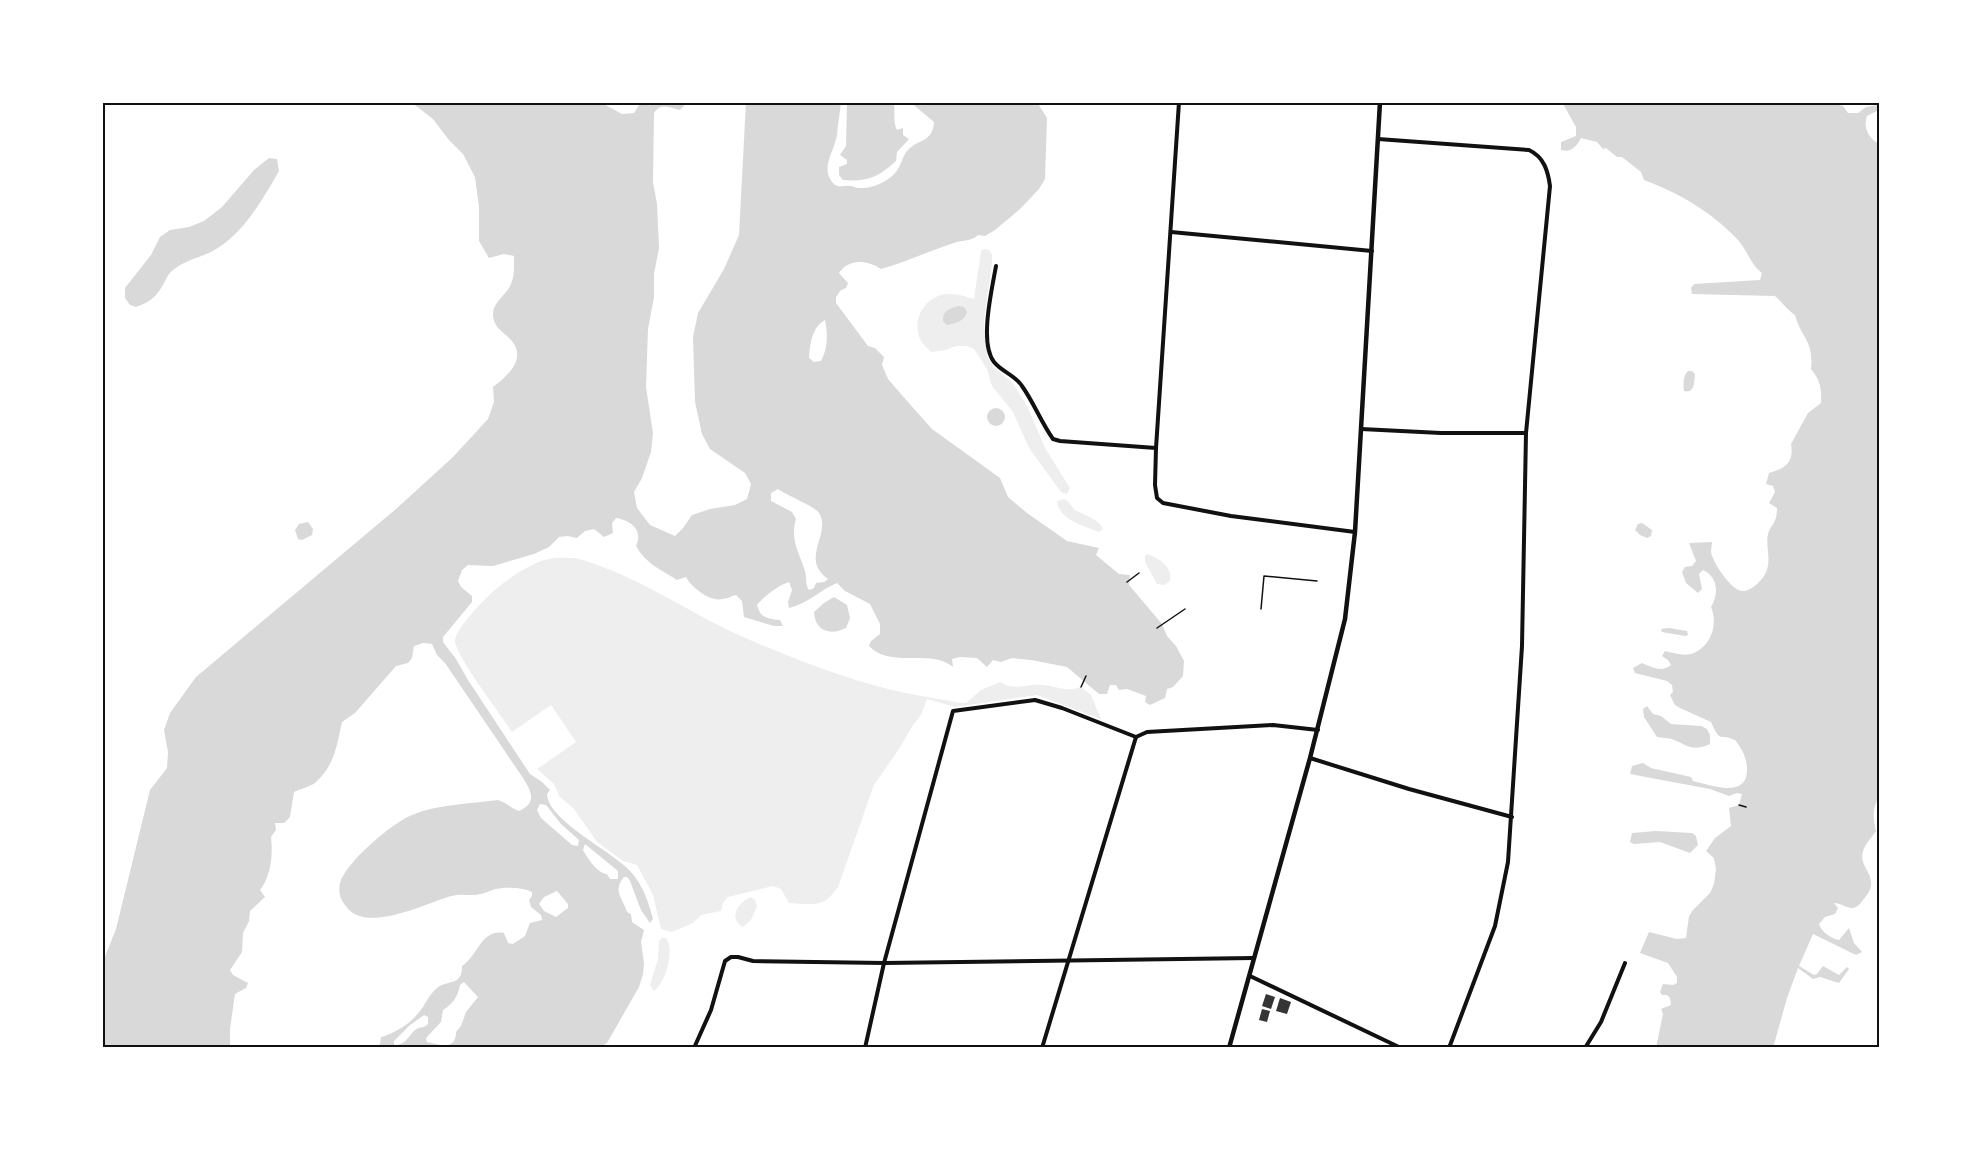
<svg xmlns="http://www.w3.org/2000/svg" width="1981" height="1150" viewBox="0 0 1981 1150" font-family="Lato,sans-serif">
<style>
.green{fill:#eee}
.water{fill:#d9d9d9;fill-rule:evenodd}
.building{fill:#353535}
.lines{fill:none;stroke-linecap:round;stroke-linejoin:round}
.path{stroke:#111;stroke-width:1.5}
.service{stroke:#111;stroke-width:1.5}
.minor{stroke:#111;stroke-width:4}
.tertiary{stroke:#111;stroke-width:4.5}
.neatline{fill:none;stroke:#111;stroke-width:2}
</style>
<rect width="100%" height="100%" fill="#fff"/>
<g class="green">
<path d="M984,249l5,1 3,5v8l-8,58 3,35 7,12 18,14 5,8 11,18 17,40 25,40 -3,6 -6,-2 -32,-44 -16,-36 -21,-26 -5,-17 -13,-20 -7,-3h-11l-10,4 -15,2c-6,-6 -12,-11 -13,-20 -4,-19 12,-39 32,-38 8,0 17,3 24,5l7,-48z"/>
<path d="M1065,499c4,3 7,8 10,11 9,5 24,9 28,19l-4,3c-15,-6 -40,-12 -42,-31z"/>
<path d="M1147,554c12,4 26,13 23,27l-6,4 -7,-1 -12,-22v-6z"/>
<path d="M575,558c59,15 110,53 166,78 45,20 99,41 147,53 23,6 48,9 72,14h6l15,-13 19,-8c15,10 27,1 43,3 16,1 21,8 38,2l10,8 10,24 -64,-24 -82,12 -28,-8 -6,16 -8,10 -14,24 -25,36 -36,102c-15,22 -25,17 -49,16l-8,-14 -8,-3 -45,11 -5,6 -2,8 -20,4 -8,8 -21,9 -11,-3 -8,-34 -16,-30 -14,-4 -26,-19 -23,-33 -15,-13 -5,-12 -17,-15 39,-27 -25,-37 -39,27c-12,-19 -53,-71 -57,-90 -2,-11 32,-46 41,-53 15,-12 33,-25 52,-30 8,-2 19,-1 27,-1z"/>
<path d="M751,897l4,3 2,6 -6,14 -8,7c-16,-9 -4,-25 8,-30z"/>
<path d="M662,938h4c9,12 0,44 -12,53l-4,-6 8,-26 1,-18z"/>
</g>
<g class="water">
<path d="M411,102h189l22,12 12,-1 7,-11h42l1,4 -4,4c-11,-2 -18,-8 -26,3l-1,69 4,22 2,44 -5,26v23l-6,32 -2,58 7,46 -2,19 -9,26 -8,14 3,16 13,17 25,11 8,-8 9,-13 18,-6 25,-4 12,-6 4,-15 -6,-11 -35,-24 -8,-15 -7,-32 -2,-65 5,-24 26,-44 15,-34 7,-133h95c-1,11 -3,21 -4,32 -1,15 -18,34 -4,49 6,6 10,2 17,3 3,0 6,2 9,2 14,1 34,-8 40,-21 3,-5 4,-11 8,-16 10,-12 26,-8 27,-29l-24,-20h127l10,16 -2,61 -6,10 -19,20 -25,21 -10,6 -7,-1c-6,6 -13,5 -21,7 -26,8 -50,20 -76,27 -13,-9 -32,-11 -42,4l9,10 -2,5 -5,2 -5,7v6l32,43 7,2 9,9 -2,8 6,14 19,22 25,28 68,49 8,19 19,16 40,28 32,7 -3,7 23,19 11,1 -1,10 33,39 5,12 9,10 8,15 -1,15 -10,11 -6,2 -2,9 -15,7 -5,-3 1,-6 -19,-7 -8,1 -3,-5h-6l-3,9h-8l-32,-27 -36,-7 -19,-2 -11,4 -8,-2 -6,7 -10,-9 -17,-1 -8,2 1,8c-22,-19 -62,2 -84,-21l2,-5 9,-7v-10l-10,-20 -25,-13 -8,-8c-17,7 -30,21 -48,25l-1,-6 4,-12 -3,-8c-9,2 -27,16 -32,23 3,13 11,14 23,15l3,6h-9l-30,-9 -2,-16 -6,-6c-5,1 -9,4 -14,4 -12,3 -31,-12 -36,-22l-9,3c-16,-10 -32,-17 -41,-34 8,-16 -6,-26 -20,-28l-4,5 1,10 -9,4 -10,-8 -9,2 -8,7 -9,-2 -9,1 -10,10 -15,7 -41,12 -25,-1 -6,5 -4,11 3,6 11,9v6l-29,35v5l13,17 12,21 62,94 12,8 8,8 -3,4c1,27 67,58 84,78 13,15 17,29 22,47l-3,4 -9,-13 -11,-29 -3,-4h-3c-12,14 -1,21 3,35l4,2 1,8 12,8 -3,12 3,21 -1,11 -4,13 -32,56 -9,5h-223l5,-4 1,-7c17,-5 32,-15 42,-30 4,-7 8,-14 14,-19 11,-9 25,-1 25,-22 16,-10 19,-37 42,-33l4,10 5,1 12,-8 5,-13 12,-3 -1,-5 -10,-8 -2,-7 3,-4v-4c-10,-5 -25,-5 -36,-3 -7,2 -15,6 -22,6 -8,0 -15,-1 -23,1 -27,8 -87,39 -106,9 -5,-6 -7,-14 -5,-22 6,-21 52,-60 72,-68 26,-11 58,-11 86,-15 8,2 12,8 21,11 18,-8 13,-19 4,-33l-78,-115 -8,-8 -5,-11 -9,-1 -9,3 -2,12 -4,5 -12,3 -41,47 -13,9c-5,22 -7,43 -26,60 -5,5 -15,6 -22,10l-4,25 -6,6h-9l1,7 -5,7c2,18 0,39 -11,53l5,7 -15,14 -1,10 -6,12 -1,19 -12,18 3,5 15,8 -2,5 -11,6 -5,35v19h-128v-84l14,-35 34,-139 17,-22 1,-16 -4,-22 6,-17 26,-36 200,-168 57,-52 35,-38 6,-17 -1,-15c15,-11 36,-30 16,-49 -7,-7 -15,-11 -16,-22 -1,-14 14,-21 18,-32 4,-9 3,-19 3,-28l-10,-2 -15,4 -10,-17v-34l-4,-30 -12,-23 -14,-14 -16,-21zM825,320c3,14 3,28 -4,41l-7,1 -5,-4c1,-14 3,-31 16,-38zM778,489c8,6 38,18 41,24 13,21 -20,46 9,66l-4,3 -8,1 -2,5 -5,2c-4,-6 -2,-11 -4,-19 -6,-19 -15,-31 -9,-52l-4,-7 -21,-11v-8zM540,804l6,1 15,19 18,16 -1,6 -6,-1 -31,-27 -4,-8zM585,844l33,27v8h-8l-3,-5c-10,-1 -19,-15 -24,-24zM557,891l11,13v4l-12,9 -12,-6 -5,-7 5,-7zM464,982l14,15 -12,15 -5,14 -5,6c0,19 -16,13 -29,10l-1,-4 15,-16 2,-12c10,-6 15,-14 17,-25zM424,1015l4,2v7l-4,3c-15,0 -14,19 -30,18v-4l15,-15z"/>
<path d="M847,102h47c1,9 -1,21 3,28l6,-2v7l6,4 -12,13 -1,9c-17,16 -29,21 -53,19l-4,-5v-8l8,-3v-4l-7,-5 6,-9z"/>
<path d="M1562,102h264l17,4 5,7h10l8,-6 13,-2v5l-12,6c-4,11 1,22 12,28v653c-7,11 -6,21 -3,34 -4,6 -11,13 -13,20 -6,18 21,26 0,49 -3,4 -6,8 -11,8 -6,0 -12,-5 -18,-5l4,5 -3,6 -10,3 -6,7c2,7 12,15 20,16l10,-12 5,15 8,9 -6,3 -43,-21 -14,32 15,9 3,-1 6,-8 16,9 8,-8 2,2 -10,14 -19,-6 -7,2 -15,-11 -11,30 -14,50h-117l7,-34 -2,-5 10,-4 -1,-7 -3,-3h-5l-2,-3 3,-8 10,1 4,-2v-6l-9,-14 -28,-10 9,-21 28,7 9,-1 3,-22 4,-6 17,-17 4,-9 2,-15 -2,-11 -8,-7 9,-13 16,-12 -2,-18 10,-3 3,-11 -5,-1 -8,3 -19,-7 -80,-15 2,-8 11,-3 8,5 40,9 2,4c17,4 54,18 54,-11 0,-12 -5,-21 -12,-30 -16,-7 -14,4 -24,-18l-31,-14 -5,-3 -5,-10 3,-3 -1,-7 -5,-4 -32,-8 -2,-5 9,-5c10,4 19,10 29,2l-3,-5 -6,-4 3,-5c9,2 20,6 29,2 18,-8 24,-30 17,-46 8,-13 7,-30 -8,-37l-4,4 3,15 -4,4 -12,-10 -4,-11 3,-5 7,-1 4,-5 -7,-18 23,-1c0,2 -1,8 -1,10 2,11 20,38 31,39 8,1 18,-9 22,-15 9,-13 1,-30 4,-42 3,-10 9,-10 9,-26l-8,-5 6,-11 -2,-6 -7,-2 3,-11c17,-5 25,-10 22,-29l17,-31 13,-10c1,-14 -1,-23 -10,-34 3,-29 -10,-31 -16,-54 -9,-6 -12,-12 -20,-19l-83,-2 -1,-6 3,-4 66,-4 2,-7c-11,-8 -15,-23 -24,-33 -26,-28 -59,-47 -94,-60l-3,-8 -19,-15h-5l-11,-9 -3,1 -6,-7 -16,-4c-4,8 -10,15 -20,12v-8l15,-6v-9z"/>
<path d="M269,158l8,1 2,12c-17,30 -37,65 -68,81 -13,6 -27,9 -38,18 -4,3 -5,6 -8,11 -7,14 -14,21 -29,26l-6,-2 -5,-7v-10l26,-33 9,-18 10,-7 19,-3 15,-6 18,-14 32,-37z"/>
<path d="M959,306l5,1 3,5c-2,9 -11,11 -20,13l-4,-4c-1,-10 7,-13 16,-15z"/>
<path d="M1688,371h4l3,3c-1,8 0,20 -11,17 -1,-6 -1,-16 4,-20z"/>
<circle cx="996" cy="417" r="9"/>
<path d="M308,522l5,7 -1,6 -10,5 -4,-1 -3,-9 4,-6z"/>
<path d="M1642,523l10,7 -1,6 -4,2 -7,-3 -5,-5 3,-6z"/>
<path d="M834,597l13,8 3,13 -4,10c-16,8 -31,3 -32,-16l10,-9z"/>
<path d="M1669,628l18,3 1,4 -3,1 -23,-4 -1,-3z"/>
<path d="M1647,706l6,8 8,2 10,8 30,2 6,3 3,6v9c-18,8 -21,2 -38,-5 -4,-1 -10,-1 -15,-2l-13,-20 -1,-8z"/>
<path d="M1656,831l36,2 4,3 2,9 -8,8 -30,-11 -26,2 -4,-2 2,-9z"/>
</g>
<g class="building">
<path d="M1266,994l9,3 -4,12 -9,-3z"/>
<path d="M1280,998l11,4 -4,12 -11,-3z"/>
<path d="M1262,1009l8,2 -3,11 -8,-2z"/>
</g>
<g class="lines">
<g class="path">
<path d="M1127,582l12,-9"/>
<path d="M1157,628l28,-19"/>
<path d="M1081,687l5,-11"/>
<path d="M1739,805l7,2"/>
</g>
<path class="service" d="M1261,609l3,-33 53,5"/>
<g class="minor">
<path d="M1179,102l-23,346 -1,37 2,13 6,5 68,13 124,16"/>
<path d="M1378,139l151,11c15,7 19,21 21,36l-24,247 -4,213 -14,216 -13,64 -46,122"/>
<path d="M1171,232l201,19"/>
<path d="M996,266c-4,23 -17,77 -2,96 8,10 21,13 28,24 12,17 19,36 31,53l7,2 96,7"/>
<path d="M1361,429l80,4h85"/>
<path d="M1310,758l99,31 103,28"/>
<path d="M1250,976l151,72"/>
<path d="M694,1048l17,-38 14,-49 6,-4h7l15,4 131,2 370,-5"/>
<path d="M865,1048l19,-85 69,-252 82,-11 27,8 74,29 11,-5 126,-7 45,5"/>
<path d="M1042,1048l94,-311"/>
<path d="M1585,1048l16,-26 24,-59"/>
</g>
<path class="tertiary" d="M1229,1048l81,-290 35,-139 10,-87 25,-430"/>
</g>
<rect width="1981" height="1150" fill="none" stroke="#ffffff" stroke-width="207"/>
<rect x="104" y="104" width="1774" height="942" class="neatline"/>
</svg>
